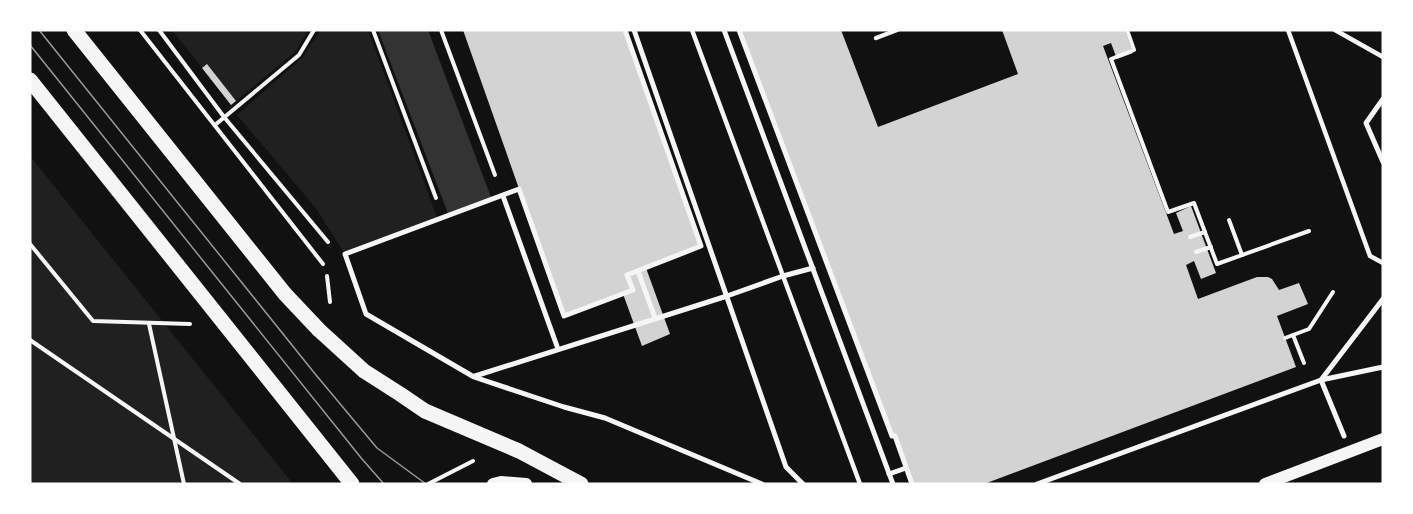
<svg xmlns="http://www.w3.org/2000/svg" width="1413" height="514" viewBox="0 0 1413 514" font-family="Bitter,serif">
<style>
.green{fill:#202020}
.water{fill:#333}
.building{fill:#d3d3d3}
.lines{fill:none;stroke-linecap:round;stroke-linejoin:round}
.path{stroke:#f5f5f5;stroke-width:4}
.service{stroke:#f5f5f5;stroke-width:4.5}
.pedestrian{stroke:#f5f5f5;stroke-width:5}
.secondary{stroke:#f5f5f5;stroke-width:12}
.primary{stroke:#f5f5f5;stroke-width:15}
.tram{stroke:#9a9a9a;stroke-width:1.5}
</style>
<rect width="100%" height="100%" fill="#111"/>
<g class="green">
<path d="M172,30h136l-12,21 -60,50 -29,-36 -5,3z"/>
<path d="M321,30h47l70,190 -93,34 -30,-47 -78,-92 65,-57z"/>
<path d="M30,156l263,328h-263z"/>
</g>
<path class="water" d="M378,30h50l64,170 -43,16z"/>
<g class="building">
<path d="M463,30h162l76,216 -55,22 24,66 -28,12 -19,-52 -59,22z"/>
<path d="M739,30h102l37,97 140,-53 -16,-44h123l8,23 -16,6 -6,-16 -8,3 71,188 9,-3 -7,-18 15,-7 25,67 -15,6 -7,-18 -8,4 12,34 59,-22h11l4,2 7,11 20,-7 9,21 -31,12 19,51 -312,117h-72z"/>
<path d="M207,64l29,37 -5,4 -29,-37z"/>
</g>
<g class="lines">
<g class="path">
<path d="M140,30l183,234"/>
<path d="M159,30l65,87 104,125"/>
<path d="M373,30l63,168"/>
<path d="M441,30l54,145"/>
<path d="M1127,30l7,20 -23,9 57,153 26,-9 23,61 92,-33"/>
<path d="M215,125l84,-70 15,-25"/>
<path d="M1229,220l13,35"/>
<path d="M1190,237l15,-5"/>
<path d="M30,244l63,77 97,3"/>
<path d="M1196,252l15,-5"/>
<path d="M327,276l3,26"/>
<path d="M149,324l35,160"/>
<path d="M1293,335l16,-6 24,-37"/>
<path d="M1285,338l8,-3 11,28"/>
<path d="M30,340l210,144"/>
<path d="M428,484l45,-23"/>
</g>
<g class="service">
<path d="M692,30l168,454"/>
<path d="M1288,30l82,226 13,7"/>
<path d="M1335,30l48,27"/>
<path d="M876,38l21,-8"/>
</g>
<g class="pedestrian">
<path d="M625,30l76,216 -74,29 6,15 -69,26 -45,-127 -174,65 21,60 108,63 90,30 41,11 157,66"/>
<path d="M634,30l152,437 17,17"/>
<path d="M724,30l169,454"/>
<path d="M739,30l153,406h3l17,48"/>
<path d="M1383,99l-17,24 17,39"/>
<path d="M503,196l55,153"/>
<path d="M638,271l17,47"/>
<path d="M475,376l252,-80 56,-20 30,-8"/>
<path d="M1321,380l62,-81"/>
<path d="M1321,380l23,56"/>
<path d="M889,474l17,-6"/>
<path d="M1037,484l284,-104 62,-13"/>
</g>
<g class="secondary">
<path d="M493,484l8,-2 25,2"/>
<path d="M1265,484l118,-45"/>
</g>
<g class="primary">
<path d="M74,30l211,264 34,36 45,41 36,23 25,17 94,40 62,33"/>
<path d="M30,80l322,404"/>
</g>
<g class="tram">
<path d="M39,30l277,345 61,73 49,36"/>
<path d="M30,45l332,414 22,25"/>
</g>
</g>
<rect width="1413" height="514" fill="none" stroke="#ffffff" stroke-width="63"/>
</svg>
